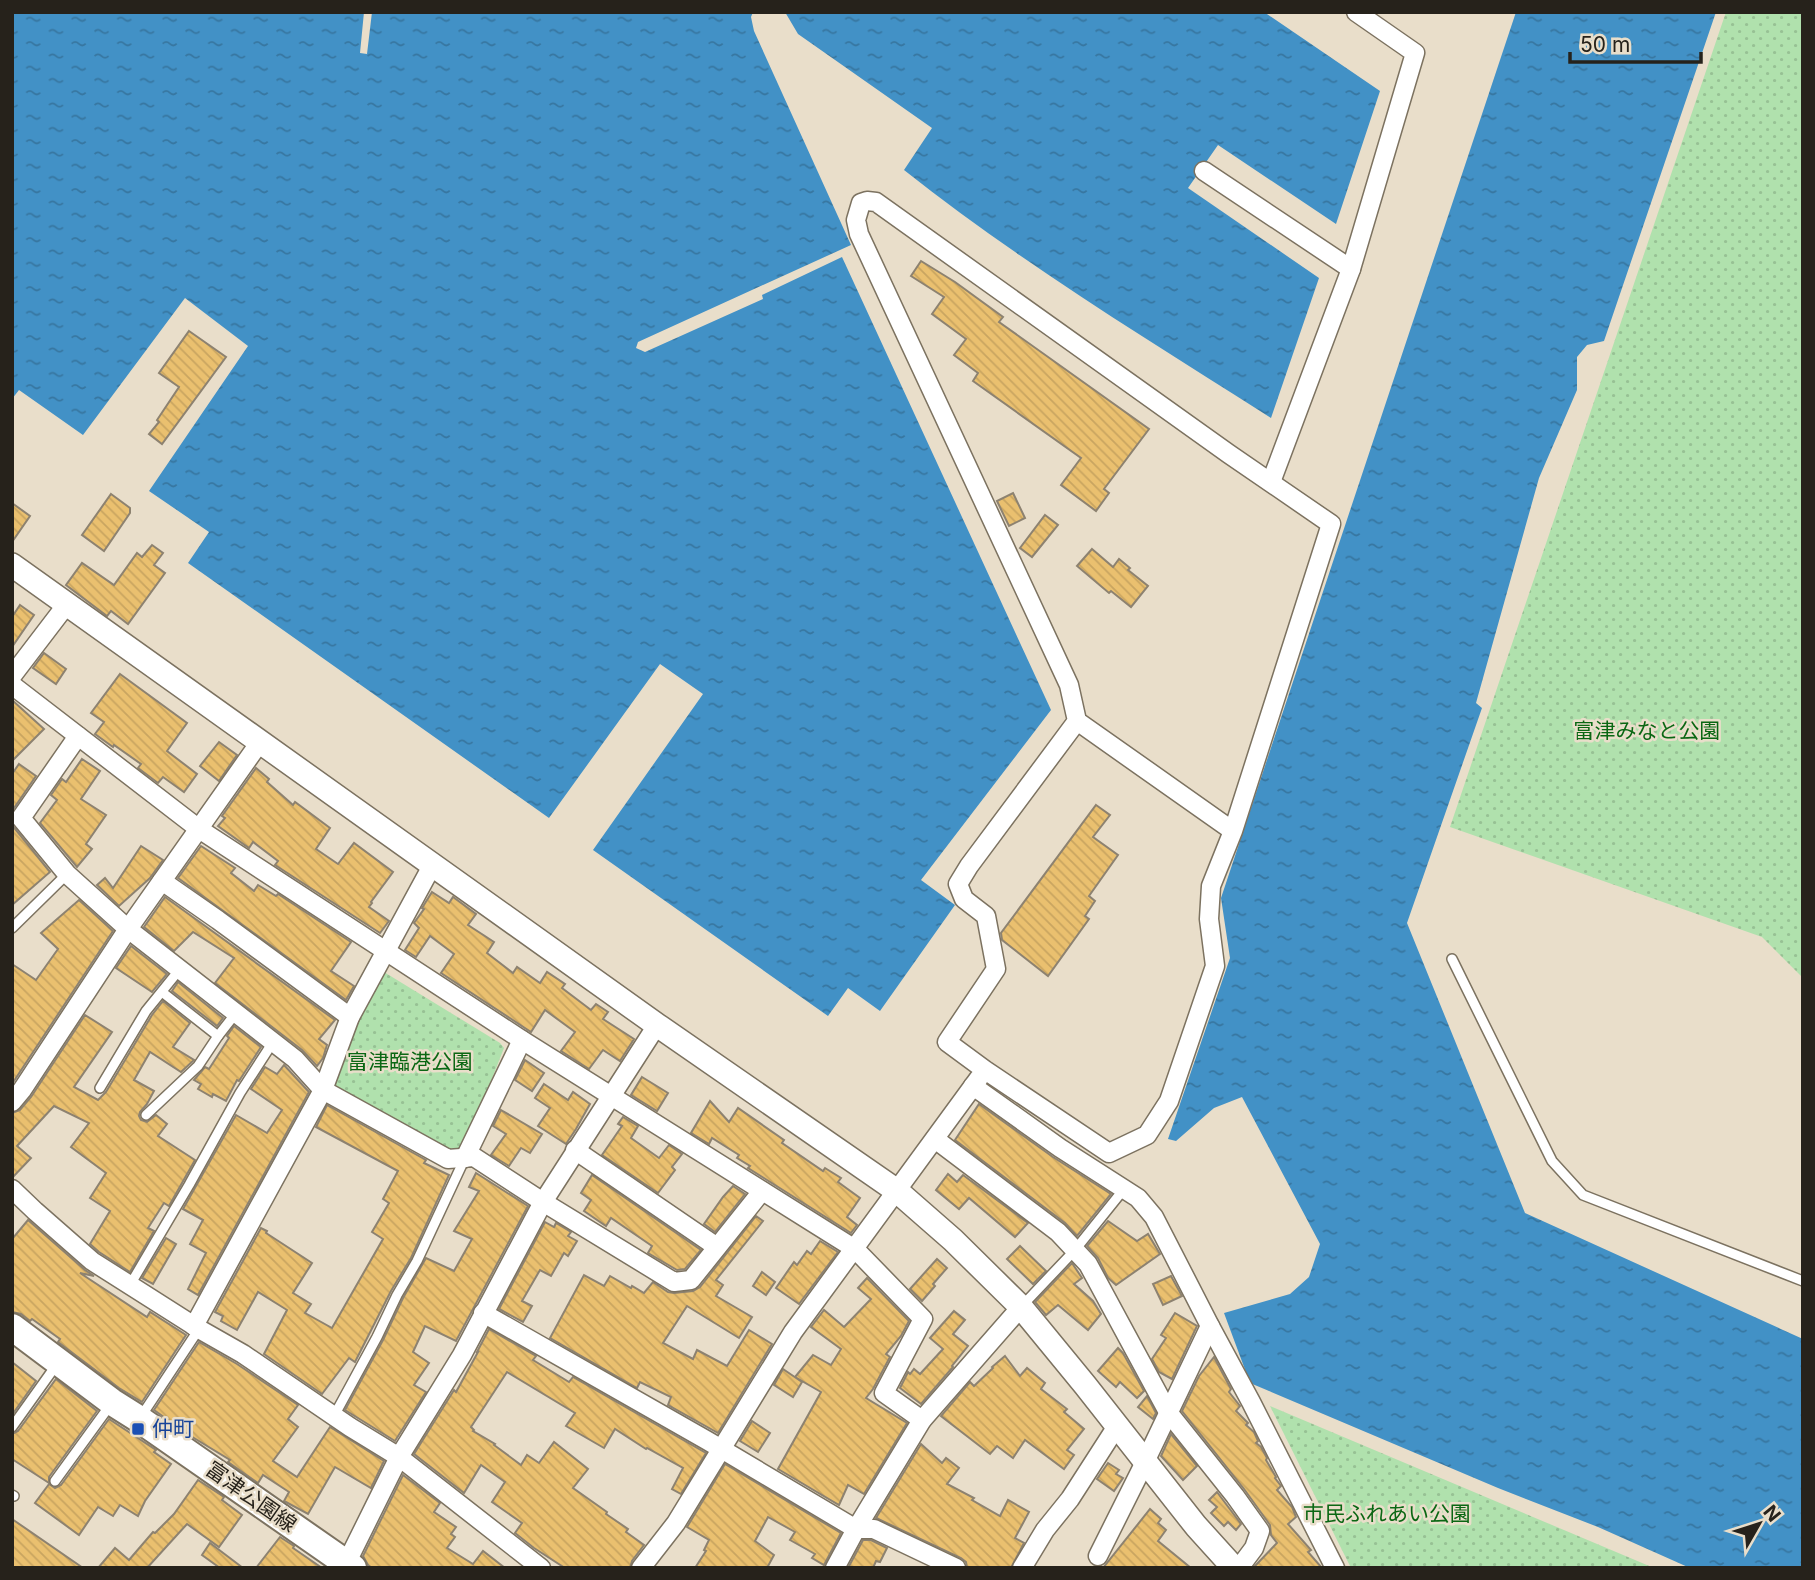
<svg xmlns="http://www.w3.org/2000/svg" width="1815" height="1580" viewBox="0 0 1815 1580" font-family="Inter,'Noto Sans JP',sans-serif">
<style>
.park{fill:url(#park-dots)}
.water{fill:url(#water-ripples)}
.building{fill:url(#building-back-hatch);stroke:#8d8270;stroke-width:2}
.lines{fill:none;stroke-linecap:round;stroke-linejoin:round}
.service-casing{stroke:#7c7260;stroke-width:12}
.minor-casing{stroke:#7c7260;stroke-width:21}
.tertiary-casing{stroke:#7c7260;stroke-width:26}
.secondary-casing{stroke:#7c7260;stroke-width:30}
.service{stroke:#fff;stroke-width:9}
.minor{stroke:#fff;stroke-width:18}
.tertiary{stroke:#fff;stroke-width:23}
.secondary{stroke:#fff;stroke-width:26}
.transit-dot{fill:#1a4fb4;stroke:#e9deca;stroke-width:2.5}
.labels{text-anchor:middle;stroke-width:5;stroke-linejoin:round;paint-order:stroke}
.park-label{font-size:21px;fill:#0a6713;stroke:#e9deca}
.transit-label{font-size:21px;fill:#164399;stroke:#e9deca;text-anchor:start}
.street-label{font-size:21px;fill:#26221b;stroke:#e9deca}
</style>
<defs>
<pattern id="park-dots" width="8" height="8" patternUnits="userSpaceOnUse" patternTransform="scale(1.75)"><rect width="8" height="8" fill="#b0e1ad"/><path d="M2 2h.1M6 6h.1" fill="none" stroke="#97c194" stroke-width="1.8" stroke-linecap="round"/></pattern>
<pattern id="water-ripples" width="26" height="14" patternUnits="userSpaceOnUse" patternTransform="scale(1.75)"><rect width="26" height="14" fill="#4291c6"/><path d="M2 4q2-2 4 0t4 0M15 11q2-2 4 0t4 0" fill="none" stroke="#3776a0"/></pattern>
<pattern id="building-back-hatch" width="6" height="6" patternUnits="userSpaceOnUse" patternTransform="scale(1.75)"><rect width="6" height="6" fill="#eac06f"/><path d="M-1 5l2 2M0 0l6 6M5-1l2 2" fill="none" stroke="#c9a560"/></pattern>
</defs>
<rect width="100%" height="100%" fill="#e9deca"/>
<g class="park">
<path d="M1726,12h77v966l-41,-41 -312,-110z"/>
<path d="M384,972l116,71 4,5 -40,102 -14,5 -118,-65 -1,-7 46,-110z"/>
<path d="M1270,1406l384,162h-303z"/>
</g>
<g class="water">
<path d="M12,12h352l-4,41 7,1 5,-42h381l-2,5 3,14 97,214 -213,97 -2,6 9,4 118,-53 -1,-4 80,-38 209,453 -130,170 34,25 -75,106 -32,-23 -20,28 -235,-166 110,-156 -43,-30 -111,154 -361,-255 21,-31 -60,-41 99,-145 -63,-48 -102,137 -64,-45 -7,9z"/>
<path d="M785,12h479l116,79 -44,133 -118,-79 -30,43 131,90 -48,140c-124,-79 -251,-156 -367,-248l28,-42 -134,-94z"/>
<path d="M1516,12h200l-112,329 -17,4 -10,12v33l-38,88 -63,225 6,5 -75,215 118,290 278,126v229h-113l-92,-41 -100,-39 -248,-105 -26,-70 66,-19 19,-17 11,-33 -78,-147 -28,11 -38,33 -8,-2 62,-181 -9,-60z"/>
</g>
<g class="building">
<path d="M921,261l34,21 48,35 -4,5 150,107 -45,60 5,4 -13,18 -35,-26 20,-27 -108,-77 5,-8 -24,-18 12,-16 -34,-25 12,-17 -33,-21z"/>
<path d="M189,331l37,26 -64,87 -13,-10 10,-12 -2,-2 22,-33 -20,-14z"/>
<path d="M1013,493l12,25 -16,8 -12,-25z"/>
<path d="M111,494l19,14v5l-26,38 -22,-16z"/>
<path d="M12,503l18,13 -18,26z"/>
<path d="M1045,515l13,10 -26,32 -12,-9z"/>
<path d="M152,545l11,8 -9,12 11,8 -37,51 -17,-13 -4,5 -41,-31 16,-22 32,22 23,-32 5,4z"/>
<path d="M1092,549l21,18 6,-8 11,9 -2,2 20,16 -17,21 -20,-16 -2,2 -32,-27z"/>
<path d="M20,605l14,10 -22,32v-30z"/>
<path d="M44,653l22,16 -10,15 -23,-16z"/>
<path d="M120,674l67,49 -20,28 30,23 -13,18 -21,-15 -5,6 -20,-15 3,-4 -27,-19 -1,2 -18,-13 9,-12 -13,-9z"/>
<path d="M12,700l32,29 -32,32z"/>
<path d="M219,742l18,13 -18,26 -19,-15z"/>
<path d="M82,759l18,12 -19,28 25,16 -20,29 6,5 -15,18 -37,-44 17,-23 -6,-5 11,-16 4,3z"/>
<path d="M19,764l17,12 -24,35v-37z"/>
<path d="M256,768l13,11 -2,3 26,23 2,-3 35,26 -14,21 22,15 16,-21 39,29 -22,30 1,1 -3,4 20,14 -9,12 -105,-68 3,-4 -25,-19 -4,6 -31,-22 7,-8 -3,-2z"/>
<path d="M1096,805l14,10 -17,22 25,18 -29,41 6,5 -10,15 4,3 -41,57 -46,-36 -1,-7z"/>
<path d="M12,825l38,47 -38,33z"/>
<path d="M141,846l22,14 -13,18 -31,28 -22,-21 8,-7 8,10z"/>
<path d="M201,846l34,22 -4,5 23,18 4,-6 18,11 2,-2 73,48 -20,29 23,15 -8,14 -168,-122z"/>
<path d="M432,892l17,11 4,-6 23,17 -8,11 26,17 -7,11 26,20 4,-6 23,16 7,-11 18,12 -3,4 29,22 5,-6 12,8 -5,7 31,20 -14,22 -17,-11 -14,19 -28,-18 14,-19 -30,-22 -14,22 -90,-59 13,-19 -24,-18 -14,21 -11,-7 14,-22 -5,-5 10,-14 -2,-1z"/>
<path d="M165,897l170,123 -16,19 8,6 -4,13 -6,8 -15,-16 -87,-67 19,-25 -41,-26 -19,19 -30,-24z"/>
<path d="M79,900l34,31 -101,153v-120l24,16 22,-31 -17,-16z"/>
<path d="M131,946l36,28 -15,18 -36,-24z"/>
<path d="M178,982l45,36 -6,8 -45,-35z"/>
<path d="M163,1001l27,22 -17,24 21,13 -13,12 -31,-20 -16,28 20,11 -7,13 -7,8 -1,4 2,4 6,2 9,-7 11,9 -9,12 37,24 -26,46 -5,-3 -16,25 6,3 -24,41 -31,-20 -9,-8 20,-33 -20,-13 16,-25 -35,-26 18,-24 -35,-17 -37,40 14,12 -19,20v-65l8,-3 11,-13 54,-82 27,17 -38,55 24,13 8,-8 46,-77z"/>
<path d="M234,1026l27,21 -22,34 -2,-1 -11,21 -13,-7 -1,3 -14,-8 3,-5 -7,-4 11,-13 4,2 20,-31 -2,-2z"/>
<path d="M525,1060l19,13 -12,18 -17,-11z"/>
<path d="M284,1065l25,27 -111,203 -10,-6 18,-36 -16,-9 13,-24 -20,-11 53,-94 31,18 15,-23 -31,-21 14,-22 12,7z"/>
<path d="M642,1077l26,16 -11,18 -26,-16z"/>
<path d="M544,1084l24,16 5,-8 17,12 -14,25 -10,15 -28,-18 12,-18 -15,-10z"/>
<path d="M710,1101l19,21 9,-14 46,32 -2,3 41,28 2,-3 16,10 -3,4 22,16 -13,19 10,8 -6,8 -103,-65 2,-2 -13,-8 2,-3 -27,-17 -3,6 -18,-11z"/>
<path d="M979,1104l74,53 58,37 -34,42 -12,-13 -110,-83z"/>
<path d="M327,1105l99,55 -2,3 25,12 -38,83 -20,33 -36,71 -6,-4 -27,36 -58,-40 23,-44 -29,-18 -21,38 -16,-9 2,-5 -8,-4 46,-84 6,3 -1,2 46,30 -19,30 18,11 -6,9 27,15 51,-89 -11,-7 17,-29 -6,-4 15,-28 -82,-44z"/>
<path d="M501,1110l41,24 -12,19 -9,-5 -12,18 -18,-11 15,-21 -13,-8z"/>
<path d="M623,1117l15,9 -7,12 28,20 10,-13 13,9 -10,13 3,3 -17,23 -56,-38 20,-29 -4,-2z"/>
<path d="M476,1173l52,33 -72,135 -31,-15 -12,26 16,11 -15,22 12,7 -31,49 -50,-31 38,-70 20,-42 23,-40 28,13 18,-32 -18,-8 25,-40 -10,-4z"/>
<path d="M948,1174l9,8 6,-7 65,48 -13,14 -46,-39 -10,11 -23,-19z"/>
<path d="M592,1175l109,75 -16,19 -8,1 -29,-17 4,-7 -41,-28 -5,8 -22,-15 7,-11 -10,-7z"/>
<path d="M733,1186l12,8 -30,38 -11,-8 19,-27z"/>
<path d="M756,1216l7,5 -47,59 7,5 -7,11 36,21 -13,21 -52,-32 -24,37 30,16 4,-9 30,16 22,-36 23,14 -54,89 -50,-28 3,-8 -31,-15 -3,6 -87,-50 34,-63 20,11 6,-10 21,12 1,-2 12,7 9,-11 15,10 6,1 19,-2 7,-4z"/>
<path d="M28,1220l57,50 9,6 -14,-3 67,44 3,-5 36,23 -44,67 -23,-14 -61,-46 2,-3 -28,-20 -2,2 -9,-7 -9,-2v-73z"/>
<path d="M1108,1221l29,20 11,-7 12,20 -44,31 -8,-7 -10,-20 -11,-12z"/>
<path d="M545,1222l9,5 2,-4 15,9 -3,4 9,5 -9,15 -4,-3 -13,23 -11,-6 -18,31 10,5 -9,16 -24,-13z"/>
<path d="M166,1238l10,6 -23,40 -11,-6z"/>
<path d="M820,1241l18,11 -39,52 -23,-16 18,-26 3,3 10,-14 4,3z"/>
<path d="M1020,1246l26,25 -13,13 -26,-25z"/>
<path d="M937,1259l10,9 -14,16 2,2 -13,15 -12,-12z"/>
<path d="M1072,1263l10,15 -8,6 19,17 8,13 -13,16 -30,-25 -12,10 -11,-13z"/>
<path d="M762,1272l13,10 -9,13 -13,-9z"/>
<path d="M1171,1276l11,20 -19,9 -10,-21z"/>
<path d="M867,1278l42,43 -8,15 -15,18 4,3 -17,32 -7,9 41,25 -43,71 -16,-9 -9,20 -61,-36 43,-77 -26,-15 18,-22 18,10 10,-16 -30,-22 13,-17 20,17 1,-1 26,-27 -13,-11z"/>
<path d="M954,1311l11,9 -12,14 15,12 -16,20 1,1 -32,37 -21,-16 8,-16 2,2 4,-5 6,5 23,-25 -13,-11z"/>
<path d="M1175,1313l22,13 -25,53 -13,-7 -7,-13 14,-21 -5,-3z"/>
<path d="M489,1329l47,27 -3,4 36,22 4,-5 133,76 -25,41 -9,-5 11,-21 -36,-20 -1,1 -31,-20 -11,19 -38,-22 9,-13 -68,-41 -36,55 3,3 -1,1 22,13 -1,1 27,20 6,-10 12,8 15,-21 34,27 -15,19 34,24 -1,2 22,15 -2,3 18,13 -12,16 -2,7h-65l-31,-20 -19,-15 7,-10 -30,-21 13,-20 -24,-17 -17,28 -50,-39 40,-64 2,2 22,-40h-1z"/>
<path d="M199,1342l38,22 61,41 -10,14 10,8 -25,34 24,16 33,-50 54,34 -13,27 -36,-21 -27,47 -24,-13 5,-9 -26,-17 -5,8 -30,-21 2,-2 -41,-25 -35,-25z"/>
<path d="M1118,1348l5,5 21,38 -7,7 -17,-16 -4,5 -18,-16z"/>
<path d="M1005,1356l15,20 7,-8 18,15 -4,6 26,20 -3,3 20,17 -17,21 7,5 -10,14 -39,-29 -12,18 -16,-12 -7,8 -49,-38 29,-34 4,4 19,-18 -1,-1z"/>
<path d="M1214,1357l17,32 -2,3 11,14 -4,5 12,12 -2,2 8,7 4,9 -2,2 5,4 6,11 -1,2 10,17 -1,1 6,8 -4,4 15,17 4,10 -8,7 23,26 -3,2 14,16h-69l24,-25 -6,-8 -1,-10 -26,-36 -62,-78 17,-35z"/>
<path d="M12,1362l24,19 -24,34z"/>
<path d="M783,1369l19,13 -9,15 -19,-12z"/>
<path d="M56,1379l41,32 -48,66v6l-37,-24v-25l6,-3z"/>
<path d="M1147,1396l9,17 -3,6 -15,-12z"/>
<path d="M109,1419l47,31 -2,2 17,12 -26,37 -7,15 -18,-11 -7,11 -15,-9 -19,28 -44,-32 14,-19 6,4 6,-3z"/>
<path d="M752,1421l18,12 -12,19 -18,-11z"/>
<path d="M1171,1434l26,32 -14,14 -22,-24z"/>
<path d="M921,1444l21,19 4,-5 13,10 -12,16 27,14 -2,2 28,16 8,-16 21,12 -14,26 9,5 -13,25h-44l-1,-6 -5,-4 -85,-40z"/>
<path d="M1108,1463l11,7 -3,4 7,4 -9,13 -17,-12z"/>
<path d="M725,1464l116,69 -17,32 -12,-7 3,-4 -25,-14 5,-8 -27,-15 -13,24 19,14 -7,13h-72l11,-17 -2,-1 5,-10 -22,-13z"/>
<path d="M403,1475l37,28 -6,9 22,15 -5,7 4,3 -8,11 26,16 10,-13 22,17h-133l-4,-3 -5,-9z"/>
<path d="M198,1480l26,17 -2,3 20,15 -23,32 -32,-23 -40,44h-49l17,-20 14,12 24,-28 2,1 19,-19z"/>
<path d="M1217,1492l24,32 -5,6 -8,-8 -4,4 -13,-13 6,-6 -8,-7z"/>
<path d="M1150,1509l11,10 -3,4 8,7 -8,11 33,27h-88z"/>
<path d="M12,1519l71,49h-71z"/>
<path d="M280,1537l14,9 -1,2 29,20h-66z"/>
<path d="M863,1540h8l16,8 -7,14 -4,-1 -3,7h-25z"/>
<path d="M210,1543l33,25h-23l-18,-13z"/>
</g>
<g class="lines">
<g class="service-casing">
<g id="service">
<path d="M12,928l55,-54"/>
<path d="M1452,959l100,202 31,34 220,86"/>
<path d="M162,992l56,44"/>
<path d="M100,1088l46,-77 34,-42"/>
<path d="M146,1115l52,-49 20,-30 18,-23"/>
<path d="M130,1285l59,-100 51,-92 33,-51"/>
<path d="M1022,1306l53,-56 49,-61"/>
<path d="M334,1416l43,-79 20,-42 20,-34 48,-103"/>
<path d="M140,1418l59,-89"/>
<path d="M12,1427l45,-63"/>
<path d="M55,1481l56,-77"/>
<path d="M12,1495l2,1"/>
</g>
</g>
<g class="minor-casing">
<g id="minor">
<path d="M1204,171l147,98"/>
<path d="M1271,482l80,-213 64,-216 -59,-41"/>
<path d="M12,676l55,-72"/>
<path d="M12,685l187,144 323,211 333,209 68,70 -39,74 38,27"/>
<path d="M1077,721l-108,145 -11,18 6,15 22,17 10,53 -49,73 38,28 124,83 38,-18 22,-34 46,-135 -6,-47 2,-33 22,-55 98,-307 -102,-70 -353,-252 -9,-1 -6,2 -5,17 3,14 210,451 8,36 156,110"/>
<path d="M78,736l-57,82 46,56 61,55 167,130 28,31 125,69 26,-2 69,45 131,80 17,-2 71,-89"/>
<path d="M162,881l56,39 132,97"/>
<path d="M973,1086l87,62 78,50 16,19 56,109 41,76 84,166"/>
<path d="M12,1102l10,-12 106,-161 132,-187"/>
<path d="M935,1139l123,93 30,32 80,148 67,84 25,35 -6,17 -15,20"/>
<path d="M575,1150l142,97"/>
<path d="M465,1158l57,-118"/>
<path d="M12,1189l23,22 57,50 107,68 44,25 107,73 49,30 142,111"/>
<path d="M483,1313l225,128 148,88h18l82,39"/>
<path d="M194,1326l129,-236 27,-73 83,-153"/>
<path d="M1098,1556l47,-94 65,-136"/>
<path d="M344,1568l55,-111 63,-102 81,-153 114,-177"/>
<path d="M641,1568l35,-45 117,-191 186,-254"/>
<path d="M835,1568l21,-39 66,-109 99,-113"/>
<path d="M1022,1568l23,-38 25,-31 47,-73"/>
</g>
</g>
<g class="tertiary-casing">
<path id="tertiary" d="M12,565l645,460 240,166 56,49 68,67 64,78 111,141 38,42"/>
</g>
<g class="secondary-casing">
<path id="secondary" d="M12,1327l100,75 27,17 214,149"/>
</g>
<use href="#service" class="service"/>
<use href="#minor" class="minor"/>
<use href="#tertiary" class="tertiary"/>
<use href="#secondary" class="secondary"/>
</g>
<rect class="transit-dot" x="131" y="1422" width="14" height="14" rx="3.5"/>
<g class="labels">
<g class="park-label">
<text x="1647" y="738">富津みなと公園</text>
<text x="410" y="1069">富津臨港公園</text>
<text x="1387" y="1521">市民ふれあい公園</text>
</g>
<g class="transit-label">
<text x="152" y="1436">仲町</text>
</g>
<g class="street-label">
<text transform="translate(251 1497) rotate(35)" y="7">富津公園線</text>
</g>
</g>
<rect width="1815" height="1580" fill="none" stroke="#26221b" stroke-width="28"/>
<g transform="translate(1759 1524) rotate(51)" stroke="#e9deca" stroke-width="5" paint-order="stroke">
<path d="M0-5L12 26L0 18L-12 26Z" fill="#26221b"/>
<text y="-10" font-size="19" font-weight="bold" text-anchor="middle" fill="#26221b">N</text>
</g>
<path d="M1570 52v10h131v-10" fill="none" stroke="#26221b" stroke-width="3.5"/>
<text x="1580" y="52" font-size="21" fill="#26221b" stroke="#e9deca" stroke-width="5" paint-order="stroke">50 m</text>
</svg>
